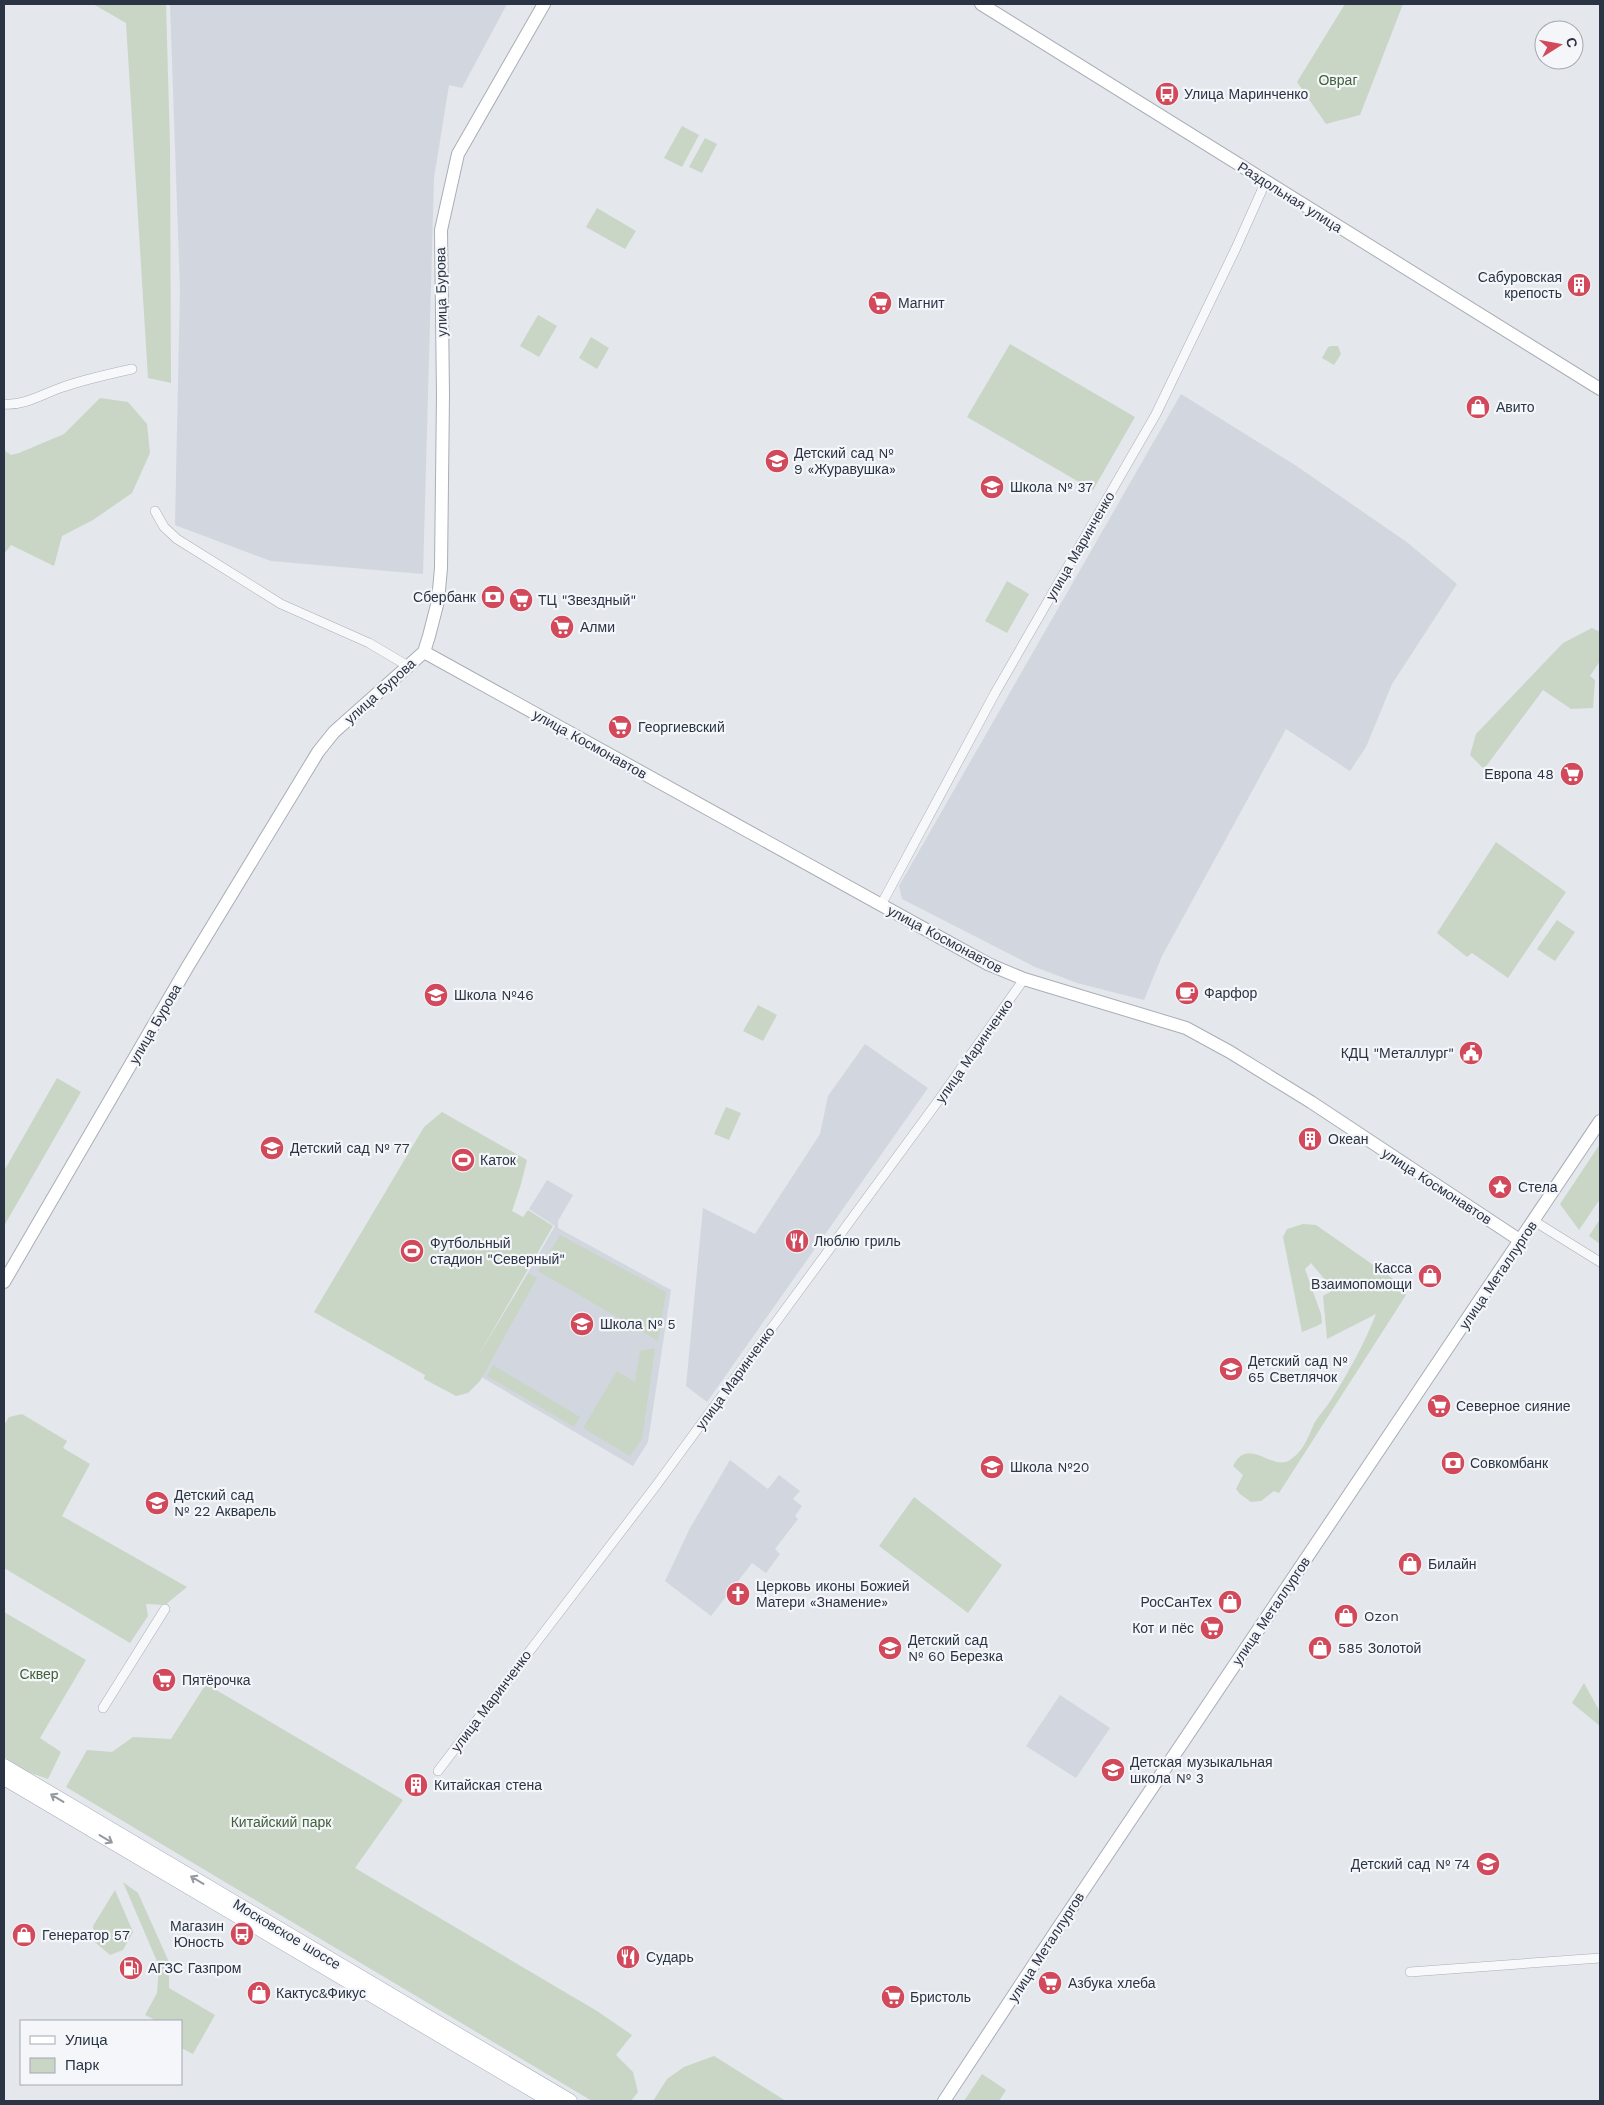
<svg xmlns="http://www.w3.org/2000/svg" width="1604" height="2105" viewBox="0 0 1604 2105" font-family="'Work Sans',sans-serif">
<style>
.built{fill:#d2d6de}
.green{fill:#c9d6c5}
.lines{fill:none;stroke-linecap:round;stroke-linejoin:round}
.minor-casing{stroke:#a9aeb7;stroke-width:10}
.secondary-casing{stroke:#a9aeb7;stroke-width:14}
.primary-casing{stroke:#a3abb8;stroke-width:15}
.minor{stroke:#f7f8fa;stroke-width:9}
.secondary{stroke:#fff;stroke-width:12}
.primary{stroke:#fff;stroke-width:14}
.oneway{stroke:#959aa2}
.labels{text-anchor:middle;stroke-width:4.5;stroke-linejoin:round;paint-order:stroke}
.park-label{font-size:14px;fill:#3f6138;stroke:#f4f6f9}
.poi-label{font-size:14px;fill:#2b3445;stroke:#f4f6f9;text-anchor:start}
.street-label{font-size:14px;fill:#2b3445;stroke:#f4f6f9}
</style>
<rect width="100%" height="100%" fill="#e4e7ec"/>
<g class="built">
<path d="M170,4h337l-45,84 -13,-3 -15,93 -11,396 -152,-13 -96,-36 5,-236z"/>
<path d="M1181,394l114,71 113,78 49,41 -65,100 -26,63 -16,24 -64,-42 -124,227 -18,44 -67,-17 -42,-16 -133,-68 -3,-13z"/>
<path d="M865,1044l63,44 -221,314 -21,-16 17,-178 52,26 65,-100 8,-38z"/>
<path d="M547,1180l26,15 -15,26v7l113,62 -23,152 -15,24 -162,-95 84,-145 -26,-17z"/>
<path d="M730,1460l38,29 11,-14 21,16 -7,8 9,7 -7,10 3,3 -23,30 5,5 -14,19 -14,-10 -41,53 -46,-35 25,-53z"/>
<path d="M1060,1695l50,33 -34,50 -50,-32z"/>
</g>
<g class="green">
<path d="M93,4h73l4,142 1,237 -23,-5 -22,-355z"/>
<path d="M1345,4h58l-43,111 -34,9 -29,-42z"/>
<path d="M682,126l17,9 -17,32 -18,-9z"/>
<path d="M705,138l12,6 -15,29 -13,-6z"/>
<path d="M597,208l39,23 -11,18 -39,-22z"/>
<path d="M538,315l19,11 -18,31 -19,-11z"/>
<path d="M591,337l18,11 -12,21 -18,-11z"/>
<path d="M1010,344l125,73 -42,73 -126,-73z"/>
<path d="M1332,346h6l3,8 -7,11 -12,-7 6,-11z"/>
<path d="M100,398l28,4 19,22 3,29 -18,40 -39,27 -31,16 -8,30 -43,-21 -7,9v-104l7,5 8,-2 45,-19z"/>
<path d="M1007,581l22,13 -22,39 -22,-12z"/>
<path d="M1592,628l8,4v29l-10,15 5,4 -2,28 -22,1 -28,-19 -59,79 -14,-14 6,-21 87,-91z"/>
<path d="M1496,842l70,50 -58,86 -36,-25 -5,4 -30,-24z"/>
<path d="M1557,920l18,12 -20,29 -18,-12z"/>
<path d="M758,1005l19,10 -14,26 -20,-10z"/>
<path d="M57,1078l24,14 -77,134v-55z"/>
<path d="M726,1107l15,6 -12,27 -15,-6z"/>
<path d="M442,1112l85,48 -6,24 -9,27 11,6 5,-7 25,16 -76,132 51,-85 9,5 -57,103 -12,12 -12,3 -32,-17 1,-4 -111,-63 110,-185z"/>
<path d="M1600,1144v55l-21,31 -19,-26z"/>
<path d="M1600,1219v25l-11,-8z"/>
<path d="M1303,1224l13,1 86,60 4,10 -127,198 -5,-2 -13,10 -10,1 -11,-8 -4,-5 7,-14 -10,-9c15,-31 39,6 57,-6 15,-10 18,-24 25,-38 4,-7 10,-13 14,-19 17,-26 36,-60 47,-89l-49,25 -4,-43 14,-8 11,-3 -10,-4 -5,4 -7,-4 -15,-18 -6,6 16,45 1,9 -5,3 -15,6 -19,-95 4,-8z"/>
<path d="M560,1235l106,57 -8,49 -120,-70z"/>
<path d="M655,1348l-13,91 -12,17 -47,-28 34,-57 18,11 5,-31z"/>
<path d="M493,1365l87,52 -6,10 -87,-51z"/>
<path d="M22,1414l45,27 -4,7 27,16 -28,52 125,71 -22,18 -19,-1 2,12 -18,27 -126,-75v-143l5,-8z"/>
<path d="M914,1497l88,68 -34,48 -89,-67z"/>
<path d="M4,1612l82,48 -46,78 21,14 -13,27 -20,-7 -24,-15z"/>
<path d="M1584,1683l16,29v14l-28,-23z"/>
<path d="M206,1684l197,116 -48,68 242,143 35,24 -16,20 17,17 5,20 -7,9h-39l-526,-314 21,-37 25,2 21,-15 38,2z"/>
<path d="M123,1882l15,11 31,69v26l46,27 -22,39 -12,-6v-27h-24l-12,-6 12,-22 2,-27z"/>
<path d="M115,1890l18,42 -10,18 -13,5 -15,-13 -2,-16z"/>
<path d="M714,2056l72,45h-133l14,-22 17,-12z"/>
<path d="M982,2074l24,16 -7,11h-35z"/>
</g>
<g class="lines">
<g class="minor-casing">
<g id="minor">
<path d="M4,404c21,2 40,-11 59,-17 23,-8 46,-13 69,-18"/>
<path d="M155,511l9,16 13,12 104,65 88,39 39,23"/>
<path d="M881,905l114,-212 161,-279 80,-166 30,-67"/>
<path d="M1534,1221l66,41"/>
<path d="M103,1708l62,-99"/>
<path d="M438,1771l217,-284 286,-390 83,-118"/>
<path d="M1410,1972l190,-14"/>
</g>
</g>
<g class="secondary-casing">
<g id="secondary">
<path d="M981,4l619,385"/>
<path d="M424,652l564,312 36,15 162,49 44,24 81,50 210,139"/>
<path d="M4,1282l184,-316 130,-214 16,-20 90,-80 5,-16 9,-35 3,-33 2,-173 -2,-165 17,-76 86,-150"/>
<path d="M944,2101l112,-170 544,-810"/>
</g>
</g>
<g class="primary-casing">
<g id="primary">
<path d="M4,1766l566,335"/>
<path d="M4,1778l547,323"/>
</g>
</g>
<use href="#minor" class="minor"/>
<use href="#secondary" class="secondary"/>
<use href="#primary" class="primary"/>
</g>
<defs><path id="oneway-shaft" d="M-6 0H5M1.5-3L5.5 0L1.5 3" fill="none" stroke-width="1.6" stroke-linecap="round" stroke-linejoin="round" transform="scale(1.25)"/></defs>
<g class="oneway">
<use href="#oneway-shaft" transform="translate(57 1798) rotate(-149)"/>
<use href="#oneway-shaft" transform="translate(106 1839) rotate(31)"/>
<use href="#oneway-shaft" transform="translate(197 1880) rotate(-149)"/>
</g>
<defs>
<g id="bus-disc" transform="scale(1.25)"><circle r="9.5" fill="#d1495b" stroke="#f4f6f9"/><path d="M-5-6H5V4H4V6H2V4H-2V6H-4V4H-5ZM-3.5-4V0h7V-4ZM-3.5 1.2v1.5H-2V1.2ZM2 1.2v1.5H3.5V1.2Z" fill="#fff"/></g>
<g id="building-disc" transform="scale(1.25)"><circle r="9.5" fill="#d1495b" stroke="#f4f6f9"/><path d="M-4-6H4V6H1V3H-1V6H-4ZM-2.5-4.3h1.7v1.8h-1.7ZM.8-4.3h1.7v1.8H.8ZM-2.5-1h1.7V.8h-1.7ZM.8-1h1.7V.8H.8Z" fill="#fff"/></g>
<g id="supermarket-disc" transform="scale(1.25)"><circle r="9.5" fill="#d1495b" stroke="#f4f6f9"/><path d="M-6-5.5h2.5l.6 2H6L4.5 2H-2.5L-4.4-4H-6ZM-1.5 3.2a1.3 1.3 0 1 0 .1 0ZM3 3.2a1.3 1.3 0 1 0 .1 0Z" fill="#fff"/></g>
<g id="shop-disc" transform="scale(1.25)"><circle r="9.5" fill="#d1495b" stroke="#f4f6f9"/><path d="M-5-2.5h2.3a2.7 3.5 0 0 1 5.4 0H5L5.5 6h-11ZM-1.5-2.5h3a1.5 2.3 0 0 0-3 0Z" fill="#fff"/></g>
<g id="school-disc" transform="scale(1.25)"><circle r="9.5" fill="#d1495b" stroke="#f4f6f9"/><path d="M0-5L7-2L0 1L-7-2ZM-4 1L0 2.5L4 1V4Q0 6-4 4Z" fill="#fff"/></g>
<g id="bank-disc" transform="scale(1.25)"><circle r="9.5" fill="#d1495b" stroke="#f4f6f9"/><path d="M-6-4H6V4H-6ZM0-2.3a2.3 2.3 0 1 0 0 4.6a2.3 2.3 0 1 0 0-4.6Z" fill="#fff"/></g>
<g id="cafe-disc" transform="scale(1.25)"><circle r="9.5" fill="#d1495b" stroke="#f4f6f9"/><path d="M-5.5-4.5H6V0H3Q3 3.5 0 3.5H-2.5Q-5.5 3.5-5.5 0ZM3-3.2v2h1.7v-2ZM-6 4.5H4V6H-6Z" fill="#fff"/></g>
<g id="civic-disc" transform="scale(1.25)"><circle r="9.5" fill="#d1495b" stroke="#f4f6f9"/><path d="M-.6-6.5H3V-4.5H.6V-3L4-1V1h2V6H-6V1h2V-1L-.6-3ZM-1.2 2.5V6h2.4V2.5Z" fill="#fff"/></g>
<g id="stadium-disc" transform="scale(1.25)"><circle r="9.5" fill="#d1495b" stroke="#f4f6f9"/><path d="M0-5a6.5 5 0 1 0 0 10a6.5 5 0 1 0 0-10ZM-3.5-1.8h7v3.6h-7Z" fill="#fff"/></g>
<g id="sight-disc" transform="scale(1.25)"><circle r="9.5" fill="#d1495b" stroke="#f4f6f9"/><path d="M0-6L1.8-2.2L6-1.7L2.9 1.2L3.7 5.4L0 3.3L-3.7 5.4L-2.9 1.2L-6-1.7L-1.8-2.2Z" fill="#fff"/></g>
<g id="restaurant-disc" transform="scale(1.25)"><circle r="9.5" fill="#d1495b" stroke="#f4f6f9"/><path d="M-5-6h1v4h1v-4h1v4h1v-4h1v5L-1.5 .5V6h-2V.5L-5-1ZM5-6V6H3V1.5H1.5Q1.5-4 5-6Z" fill="#fff"/></g>
<g id="church-disc" transform="scale(1.25)"><circle r="9.5" fill="#d1495b" stroke="#f4f6f9"/><path d="M-1.2-6h2.4v3.5h3.3v2.4h-3.3V6h-2.4V-.1h-3.3v-2.4h3.3Z" fill="#fff"/></g>
<g id="fuel-disc" transform="scale(1.25)"><circle r="9.5" fill="#d1495b" stroke="#f4f6f9"/><path d="M-5.5-6h7V0h2V4h1.3V-2.5L3-4.5l.8-.8L6-3V5H2.5V1h-1V6h-7ZM-4.2-4.7v3.2H.2V-4.7Z" fill="#fff"/></g>
</defs>
<g fill-rule="evenodd">
<use href="#bus-disc" x="1167" y="94"/>
<use href="#building-disc" x="1579" y="285"/>
<use href="#supermarket-disc" x="880" y="303"/>
<use href="#shop-disc" x="1478" y="407"/>
<use href="#school-disc" x="777" y="461"/>
<use href="#school-disc" x="992" y="487"/>
<use href="#bank-disc" x="493" y="597"/>
<use href="#supermarket-disc" x="521" y="600"/>
<use href="#supermarket-disc" x="562" y="627"/>
<use href="#supermarket-disc" x="620" y="727"/>
<use href="#supermarket-disc" x="1572" y="774"/>
<use href="#cafe-disc" x="1187" y="993"/>
<use href="#school-disc" x="436" y="995"/>
<use href="#civic-disc" x="1471" y="1053"/>
<use href="#building-disc" x="1310" y="1139"/>
<use href="#school-disc" x="272" y="1148"/>
<use href="#stadium-disc" x="463" y="1160"/>
<use href="#sight-disc" x="1500" y="1187"/>
<use href="#restaurant-disc" x="797" y="1241"/>
<use href="#stadium-disc" x="412" y="1251"/>
<use href="#shop-disc" x="1430" y="1276"/>
<use href="#school-disc" x="582" y="1324"/>
<use href="#school-disc" x="1231" y="1369"/>
<use href="#supermarket-disc" x="1439" y="1406"/>
<use href="#bank-disc" x="1453" y="1463"/>
<use href="#school-disc" x="992" y="1467"/>
<use href="#school-disc" x="157" y="1503"/>
<use href="#shop-disc" x="1410" y="1564"/>
<use href="#church-disc" x="738" y="1594"/>
<use href="#shop-disc" x="1230" y="1602"/>
<use href="#shop-disc" x="1346" y="1616"/>
<use href="#supermarket-disc" x="1212" y="1628"/>
<use href="#school-disc" x="890" y="1648"/>
<use href="#shop-disc" x="1320" y="1648"/>
<use href="#supermarket-disc" x="164" y="1680"/>
<use href="#school-disc" x="1113" y="1770"/>
<use href="#building-disc" x="416" y="1785"/>
<use href="#school-disc" x="1488" y="1864"/>
<use href="#bus-disc" x="242" y="1934"/>
<use href="#shop-disc" x="24" y="1935"/>
<use href="#restaurant-disc" x="628" y="1957"/>
<use href="#fuel-disc" x="131" y="1968"/>
<use href="#supermarket-disc" x="1050" y="1983"/>
<use href="#shop-disc" x="259" y="1993"/>
<use href="#supermarket-disc" x="893" y="1997"/>
</g>
<g class="labels">
<g class="park-label">
<text x="1338" y="85">Овраг</text>
<text x="39" y="1679">Сквер</text>
<text x="281" y="1827">Китайский парк</text>
</g>
<g class="poi-label">
<text x="1184" y="99">Улица Маринченко</text>
<text x="1562" y="282" text-anchor="end">Сабуровская<tspan x="1562" dy="16">крепость</tspan></text>
<text x="898" y="308">Магнит</text>
<text x="1496" y="412">Авито</text>
<text x="794" y="458">Детский сад №<tspan x="794" dy="16">9 «Журавушка»</tspan></text>
<text x="1010" y="492">Школа № 37</text>
<text x="476" y="602" text-anchor="end">Сбербанк</text>
<text x="538" y="605">ТЦ "Звездный"</text>
<text x="580" y="632">Алми</text>
<text x="638" y="732">Георгиевский</text>
<text x="1554" y="779" text-anchor="end">Европа 48</text>
<text x="1204" y="998">Фарфор</text>
<text x="454" y="1000">Школа №46</text>
<text x="1454" y="1058" text-anchor="end">КДЦ "Металлург"</text>
<text x="1328" y="1144">Океан</text>
<text x="290" y="1153">Детский сад № 77</text>
<text x="480" y="1165">Каток</text>
<text x="1518" y="1192">Стела</text>
<text x="814" y="1246">Люблю гриль</text>
<text x="430" y="1248">Футбольный<tspan x="430" dy="16">стадион "Северный"</tspan></text>
<text x="1412" y="1273" text-anchor="end">Касса<tspan x="1412" dy="16">Взаимопомощи</tspan></text>
<text x="600" y="1329">Школа № 5</text>
<text x="1248" y="1366">Детский сад №<tspan x="1248" dy="16">65 Светлячок</tspan></text>
<text x="1456" y="1411">Северное сияние</text>
<text x="1470" y="1468">Совкомбанк</text>
<text x="1010" y="1472">Школа №20</text>
<text x="174" y="1500">Детский сад<tspan x="174" dy="16">№ 22 Акварель</tspan></text>
<text x="1428" y="1569">Билайн</text>
<text x="756" y="1591">Церковь иконы Божией<tspan x="756" dy="16">Матери «Знамение»</tspan></text>
<text x="1212" y="1607" text-anchor="end">РосСанТех</text>
<text x="1364" y="1621">Ozon</text>
<text x="1194" y="1633" text-anchor="end">Кот и пёс</text>
<text x="908" y="1645">Детский сад<tspan x="908" dy="16">№ 60 Березка</tspan></text>
<text x="1338" y="1653">585 Золотой</text>
<text x="182" y="1685">Пятёрочка</text>
<text x="1130" y="1767">Детская музыкальная<tspan x="1130" dy="16">школа № 3</tspan></text>
<text x="434" y="1790">Китайская стена</text>
<text x="1470" y="1869" text-anchor="end">Детский сад № 74</text>
<text x="224" y="1931" text-anchor="end">Магазин<tspan x="224" dy="16">Юность</tspan></text>
<text x="42" y="1940">Генератор 57</text>
<text x="646" y="1962">Сударь</text>
<text x="148" y="1973">АГЗС Газпром</text>
<text x="1068" y="1988">Азбука хлеба</text>
<text x="276" y="1998">Кактус&amp;Фикус</text>
<text x="910" y="2002">Бристоль</text>
</g>
<g class="street-label">
<text transform="translate(1290 197) rotate(32)" y="5">Раздольная улица</text>
<text transform="translate(441 292) rotate(-91)" y="5">улица Бурова</text>
<text transform="translate(1080 546) rotate(-60)" y="5">улица Маринченко</text>
<text transform="translate(380 691) rotate(-42)" y="5">улица Бурова</text>
<text transform="translate(590 744) rotate(29)" y="5">улица Космонавтов</text>
<text transform="translate(945 939) rotate(28)" y="5">улица Космонавтов</text>
<text transform="translate(155 1024) rotate(-60)" y="5">улица Бурова</text>
<text transform="translate(974 1051) rotate(-55)" y="5">улица Маринченко</text>
<text transform="translate(1437 1186) rotate(33)" y="5">улица Космонавтов</text>
<text transform="translate(1498 1275) rotate(-56)" y="5">улица Металлургов</text>
<text transform="translate(735 1378) rotate(-54)" y="5">улица Маринченко</text>
<text transform="translate(1271 1611) rotate(-56)" y="5">улица Металлургов</text>
<text transform="translate(491 1701) rotate(-53)" y="5">улица Маринченко</text>
<text transform="translate(287 1934) rotate(31)" y="5">Московское шоссе</text>
<text transform="translate(1046 1947) rotate(-57)" y="5">улица Металлургов</text>
</g>
</g>
<rect width="1604" height="2105" fill="none" stroke="#2b3445" stroke-width="10"/>
<rect x="20" y="2020" width="162" height="65" fill="#f4f6f9" stroke="#a4a8b1"/>
<rect x="30" y="2036" width="25" height="8" fill="#ffffff" stroke="#a4a8b1"/>
<text x="65" y="2045" font-size="15" fill="#2b3445">Улица</text>
<rect x="30" y="2058" width="25" height="15" fill="#c9d6c5" stroke="#a4a8b1"/>
<text x="65" y="2070" font-size="15" fill="#2b3445">Парк</text>
<g transform="translate(1559 45) rotate(79)"><circle r="24" fill="#f4f6f9" stroke="#a4a8b1"/>
<path d="M0-4L9 19L0 12L-9 19Z" fill="#d1495b"/>
<text y="-8" font-size="14" font-weight="bold" text-anchor="middle" fill="#2b3445">С</text>
</g>
</svg>
